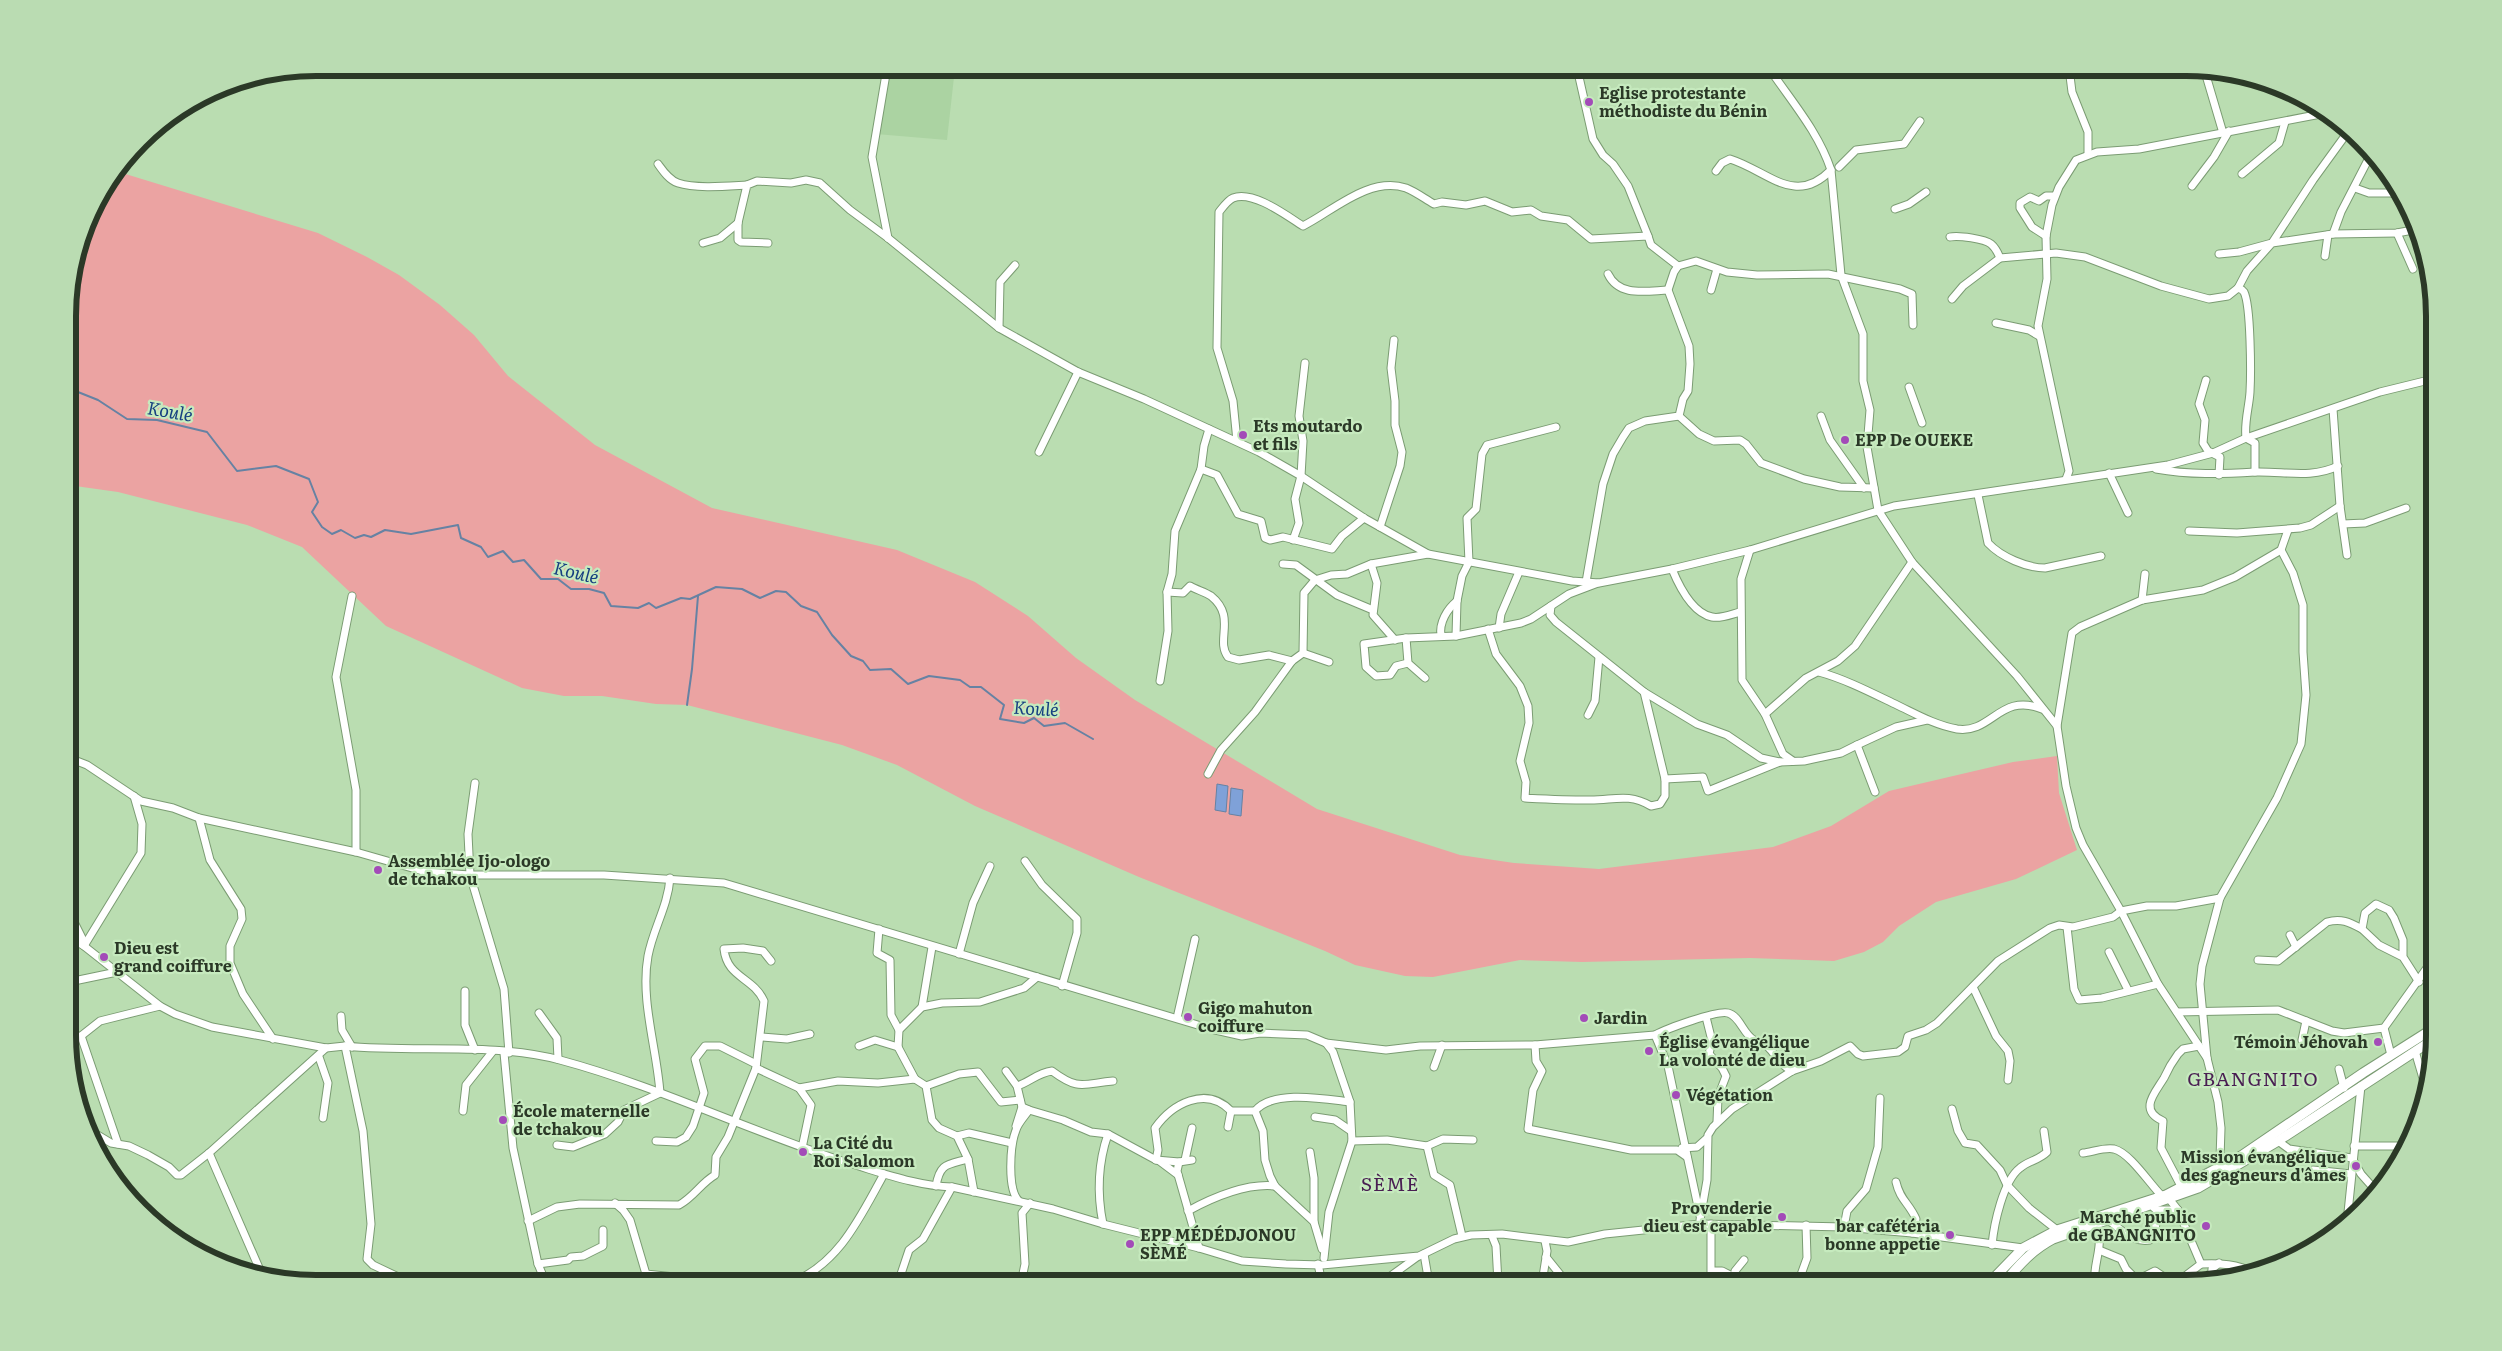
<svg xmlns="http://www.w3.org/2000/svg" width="2502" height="1351" viewBox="0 0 2502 1351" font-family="Literata,serif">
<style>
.built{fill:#abd3a2}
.green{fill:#eba3a2}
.water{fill:#7fa1d8;stroke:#6682a3}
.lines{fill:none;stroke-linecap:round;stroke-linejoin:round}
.stream{stroke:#6682a3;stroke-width:2}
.minor-casing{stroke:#7b9c73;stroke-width:9}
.major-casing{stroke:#7b9c73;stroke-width:11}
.minor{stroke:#fff;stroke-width:7}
.major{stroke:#fff;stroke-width:9}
.poi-dot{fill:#a34bb8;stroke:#c6eabe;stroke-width:2}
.labels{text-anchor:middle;stroke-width:4.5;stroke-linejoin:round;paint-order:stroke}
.poi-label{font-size:16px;font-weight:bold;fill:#2b3927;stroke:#c6eabe;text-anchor:start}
.water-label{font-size:18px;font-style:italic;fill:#163f80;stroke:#c6eabe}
.quarter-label{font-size:19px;letter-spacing:1px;fill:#491e52;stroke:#c6eabe}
.rim{fill:none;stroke:#2b3927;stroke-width:6}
</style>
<rect width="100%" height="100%" fill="#baddb1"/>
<path class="built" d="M888,68h67l-8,72 -71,-6z"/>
<g class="green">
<path d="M119,172l199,61 49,24 32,18 41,30 34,30 34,41 87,69 117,63 185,42 78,32 53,34 48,42 59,42 182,109 143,46 54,8 85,6 174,-22 58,-21 58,-35 124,-29 44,-6 2,37 18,57 -61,29 -80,23 -37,24 -16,16 -19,10 -30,9 -84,-3 -168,4 -62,-2 -87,17 -28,-1 -50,-11 -30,-14 -186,-74 -164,-71 -78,-41 -55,-20 -155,-40 -31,-1 -54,-8h-38l-42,-8 -136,-62 -84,-79 -55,-22 -129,-33 -50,-7v-186l25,-93z"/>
<path d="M1147,1275l74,1v7h-74z"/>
</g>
<g class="water">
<path d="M1217,784l11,2 -2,26 -11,-2z"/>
<path d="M1231,788l12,2 -2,26 -12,-2z"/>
</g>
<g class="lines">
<g class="stream">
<path d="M68,388l30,12 29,19 30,1 50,12 30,39 39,-5 33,13 9,23 -6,10 10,15 10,7 9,-4 14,8 9,-3 7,2 14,-7 26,4 47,-9 3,13 20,9 7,10 15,-6 10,11 11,-2 17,19h17l13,10h18l15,4 7,13 27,2 11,-5 7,5 25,-10 9,1 26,-12 26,2 18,9 16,-7 10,1 15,14 16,6 15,23 19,21 12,5 7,9 21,-1 17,15 21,-8 31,4 10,7h11l23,18 -4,14 24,4 10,-5 10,8 21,-3 28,16"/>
<path d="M687,705l5,-36 6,-73"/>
</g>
<g class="minor-casing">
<g id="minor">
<path d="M887,68l-15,89 16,81"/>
<path d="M1577,68l16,71 10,16 10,9 15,22 20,50"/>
<path d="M1742,68l29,3"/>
<path d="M1769,68c22,33 49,63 62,102l10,105 22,59v47l7,29 -3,37 11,63 34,52 105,114 40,50 9,60 10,42 7,17 38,66 37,73 49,74"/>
<path d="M2069,68l3,24 16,40v22"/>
<path d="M2205,72l18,61"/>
<path d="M658,164c5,7 11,16 20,19 18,6 50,3 69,2"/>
<path d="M1839,167l17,-17 48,-6 16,-23"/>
<path d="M1716,171l6,-8 8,-4c38,12 65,48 101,11"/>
<path d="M2242,174l37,-31 6,-21"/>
<path d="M2192,186l22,-29 15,-26"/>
<path d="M2355,188l14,5h32"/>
<path d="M1895,209l14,-5 17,-12"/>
<path d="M2397,233l16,36"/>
<path d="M2333,234l8,-22 30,-58"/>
<path d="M2046,236l-14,-9 -12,-19v-5l10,-6 9,4 7,-5h8"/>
<path d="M1950,237c8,-2 35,2 41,7 5,4 7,9 9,14l56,-5 29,4 76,29 48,13 19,-3 10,-8c3,1 4,1 6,4 7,14 7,82 6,100 -1,16 -6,30 -4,46l9,5v29"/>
<path d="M703,243l17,-5 18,-15"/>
<path d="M768,243l-27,-1 -3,-2v-17l9,-38 10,-4 34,2 15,-3 14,3 30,27 38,28 111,90 79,44 66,27 115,53 42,24 63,42 64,36 144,27 27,2 73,-14 78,-19 144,-44 274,-41 45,-12 33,-15 134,-46 53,-13"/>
<path d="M2219,254l20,-2 33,-9 41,-63 37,-51"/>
<path d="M2325,256l3,-21"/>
<path d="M1608,274c11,23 37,17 60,16"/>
<path d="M2238,288l9,-17 25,-28 61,-9 64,-1 21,-4"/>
<path d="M1711,290l6,-21"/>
<path d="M1952,299l11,-13 37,-28"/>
<path d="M1996,323l33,7 10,6"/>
<path d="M999,328l1,-46 15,-17"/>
<path d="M2206,380l-7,24 6,16 -2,23 5,8 12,6 -1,18"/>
<path d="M1909,387l13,36"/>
<path d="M2333,409l7,97 7,49"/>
<path d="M1679,416l20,18 15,7 26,-1 6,4 15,19 43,16 36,8 34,1"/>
<path d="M1821,416l9,24 34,48"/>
<path d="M1237,441l-4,-40 -16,-53 2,-136c4,-5 9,-12 14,-14 20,-8 54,18 70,28 30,-15 66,-50 103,-38 10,4 19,11 28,16l8,-2 24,3 19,-4 27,11 19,-2 10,6 27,4 23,19 57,-3 3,9 27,21"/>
<path d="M1039,452l39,-80"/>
<path d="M1201,469l16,6 21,39 23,7 4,17 5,2 13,-3 49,12 10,-13 22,-18"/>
<path d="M2156,469c33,6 66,5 99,3 29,-1 56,7 83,-6"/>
<path d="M2109,473l19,40"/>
<path d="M2066,479l3,-8 -31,-145 9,-47 -1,-43 6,-31 7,-18 17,-27 21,-8 42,-3 187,-36"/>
<path d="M1978,495l10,48c13,14 39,25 57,25l56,-12"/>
<path d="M2343,524l22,-1 41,-15"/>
<path d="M1380,527l20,-61 2,-14 -7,-27v-24l-4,-33 3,-28"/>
<path d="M2189,531l48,2 63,-5 11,-3 29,-19"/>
<path d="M1293,540l6,-17 -4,-24 6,-23 2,-35 -4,-25 6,-53"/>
<path d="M1750,550l-9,29 1,101 23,34 18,40 10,7"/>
<path d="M1283,564l13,1 41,30 36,15"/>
<path d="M1371,564l6,19 -4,32 22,25"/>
<path d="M1672,569c7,17 20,44 40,48 9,2 20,-3 28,-5"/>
<path d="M1586,582l17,-98 10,-30 10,-17 6,-9 16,-7 34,-5 4,-17 5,-8 2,-27 -1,-18 -21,-56 6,-18 4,-6 18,-5 31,11 30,3 71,-1 72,15 12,5 1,31"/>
<path d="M1167,592l16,1 7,-7c7,4 15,6 21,10 26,21 4,44 17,61l11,3 30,-5 23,6"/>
<path d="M352,596l-16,81 20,113v62"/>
<path d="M2142,600l3,-26"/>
<path d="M1499,628l2,-14 18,-42"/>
<path d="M1488,629l8,25 24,32 8,20 1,17 -9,38 6,21 -1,16c21,1 41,2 62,2 25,1 40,-8 64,6l9,-2 5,-8v-17l-21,-87 -88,-70 -6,-7 1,-9"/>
<path d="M1441,635c-2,-12 6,-26 16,-34"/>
<path d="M1456,636l1,-35 5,-25 7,-14 -2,-44 9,-9 6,-55 5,-9 69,-18"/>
<path d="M1406,638l2,25 17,15"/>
<path d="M1303,653l26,9"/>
<path d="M1408,663l-12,3 -6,9 -14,1 -10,-9 -2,-23 42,-6 50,-2 65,-13 10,-4 38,-25 29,-11"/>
<path d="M1819,672c26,7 53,21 78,33 19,9 38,20 60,24 35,5 43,-37 85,-20"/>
<path d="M1160,681l8,-50 -1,-39 5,-18 3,-43 26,-62 3,-23 5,-17"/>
<path d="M1644,692l53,32 30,11 34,23 19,4 24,-1 37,-8 16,-8 18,47"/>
<path d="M1765,714l41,-36 32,-17 17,-15 57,-84"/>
<path d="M1588,715l7,-14 4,-44"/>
<path d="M2057,726l15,-93 8,-6 62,-27 61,-10 32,-13 46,-27 7,-20"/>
<path d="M1857,745l39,-18 31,-7"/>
<path d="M69,758l18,7 54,36 32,7 26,10 157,34 70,20 44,3h134l120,8 487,146 31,7 18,-3 47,2 19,8 7,9 17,50 2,39 -23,71 -5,46"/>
<path d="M1208,774l13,-24 34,-38 37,-51 11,-8 1,-60 11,-13 16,-5 16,-1 24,-10 57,-10"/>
<path d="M1665,779l38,-2 5,14 72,-29"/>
<path d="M475,783l-7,51 2,41 34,114 5,64"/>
<path d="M199,818l11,42 31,49 1,10 -12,27v17l13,31 30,45"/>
<path d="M1025,861l17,24 35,34v14l-15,53"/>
<path d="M69,912l16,32"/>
<path d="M2067,927l7,62 5,11 23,-2 56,-14"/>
<path d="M879,929l-2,24 13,7 1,55 8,15"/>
<path d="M2290,935l6,12"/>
<path d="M69,937l15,9 76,60 15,8 37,13 114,21 19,-2c69,7 148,-4 215,14 97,26 189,71 285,102 35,10 71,24 107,25l101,22 50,15 96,24 43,13 44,3 36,1 97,-9 35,-17 17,-4 31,-1 66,8 37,-8 96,-10 143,3 68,6 111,15"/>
<path d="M84,946l57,-93 1,-29 -8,-28"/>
<path d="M2109,952l19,38"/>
<path d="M959,954l14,-51 17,-37"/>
<path d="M2403,957l-24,-12 -17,-16 3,-16 11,-9 13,6 5,8 9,22v17l16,25"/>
<path d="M2258,960l20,1 49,-39c14,-4 22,0 35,7"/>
<path d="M69,982l48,-10"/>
<path d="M1973,987l23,49 12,15 2,10 -2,19"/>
<path d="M465,991v34l10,25"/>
<path d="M922,1007l10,-60"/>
<path d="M2177,1012l101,-2 54,21 12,2 40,-5 50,-70"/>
<path d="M539,1013l18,25 1,21"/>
<path d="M341,1016l1,14 10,17"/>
<path d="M1706,1017l6,24 -3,13 13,14 4,8 -8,21 -1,25"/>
<path d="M1177,1018l18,-79"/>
<path d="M2384,1028l7,27"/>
<path d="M1655,1035c11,-6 62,-25 73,-22 12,3 15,21 26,27 4,3 9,3 14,7 8,8 13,19 24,24"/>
<path d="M81,1036l37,108"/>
<path d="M761,1037l26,2 23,-5"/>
<path d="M70,1039l11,-3 19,-15 60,-15"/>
<path d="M2302,1040l4,-19"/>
<path d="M1326,1043l60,7 34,-4 115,-1 120,-10 13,31 32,150"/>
<path d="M1535,1045l1,16 6,10 -9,19 -5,39 103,21h46l10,7"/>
<path d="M345,1046l18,85 8,93 -4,35 6,6 38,18"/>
<path d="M859,1046l16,-6 23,7 17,32"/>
<path d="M898,1047l1,-17 23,-23 20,-4 38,-1 44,-14 13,-11"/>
<path d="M2415,1051l12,41"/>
<path d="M504,1053l9,95 25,116 8,19"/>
<path d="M319,1057l9,26 -5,35"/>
<path d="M1434,1067l8,-22"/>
<path d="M756,1068l43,20 12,17 -9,43"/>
<path d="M2339,1069l5,19"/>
<path d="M1006,1071l11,15 5,21 7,3c-4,6 -11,13 -13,20 -6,15 -9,60 3,71"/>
<path d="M926,1086l33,-12 19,-2 23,30 19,-2"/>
<path d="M1017,1086c13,-4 20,-13 35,-15 27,20 30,13 61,10"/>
<path d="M799,1088l39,-7 40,2 37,-4 11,7 6,34 7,8 18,8 11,23 6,33"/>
<path d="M1952,1109l6,22 7,12 12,2 23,25 7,15 22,23 28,22"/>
<path d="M1029,1110l34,10 28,12 17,2 48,26 23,2 13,-2"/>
<path d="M463,1111l3,-26 27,-34"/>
<path d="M1255,1111c18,-22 70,-12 95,-9"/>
<path d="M1315,1117l20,3 16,11"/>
<path d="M1016,1126l6,-19"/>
<path d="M1228,1127l3,-16"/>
<path d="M86,1128l25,15 18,3 19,9 21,12 8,8h4l28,-22 117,-105"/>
<path d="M957,1136l12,-3 43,10"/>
<path d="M656,1141l21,1 9,-5 7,-11 11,-33 -9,-34 10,-13h15l36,18"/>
<path d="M1352,1141l35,-1 40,6 16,-7 30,1"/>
<path d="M2278,1141l11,8 63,9 9,16 16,18"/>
<path d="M557,1145l16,2 32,-13 13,-12 6,-12 36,-17c-3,-44 -20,-93 -12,-137 5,-27 20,-50 22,-78"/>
<path d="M1427,1146l7,29 16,10 12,51"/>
<path d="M2354,1146h54"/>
<path d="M1682,1148l15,-1 10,-9"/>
<path d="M1310,1152l4,26v44"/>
<path d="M209,1153l54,124"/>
<path d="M2083,1153c9,-1 22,-6 31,-4 16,4 35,34 47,46h5"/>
<path d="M1156,1160l2,-10 -3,-22c17,-24 51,-43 76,-17h24l8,20 2,29 5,16 5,10 39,36 8,27"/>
<path d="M1158,1160l20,15"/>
<path d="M1185,1160l7,-32"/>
<path d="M1179,1162l-2,9 22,77"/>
<path d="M2216,1170l4,-11 1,-31 -3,-26 -11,-44 -7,-74 2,-18 18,-68 57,-100 24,-54 5,-49 -3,-43v-47l-10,-32 -12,-23"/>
<path d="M2313,1170l38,4"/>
<path d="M1896,1182c4,18 13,21 20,37l-4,14"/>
<path d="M936,1186c4,-23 11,-21 32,-27"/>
<path d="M2182,1188l-21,-40 2,-27c-25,-11 -8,-28 1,-43 4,-9 8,-16 14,-24l5,-5 16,-3"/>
<path d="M2170,1200l8,10 23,54 -25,19"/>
<path d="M615,1203l8,7 7,10 16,54 48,5 6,4"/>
<path d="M2154,1208l3,2h21"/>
<path d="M1188,1211c24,-13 58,-28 87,-25"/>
<path d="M1700,1220l7,-40 1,-45 5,-8 19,-18 60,-38 29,-10 29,-15 8,8 5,2 35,-4 7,-5 3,-11 18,-6 11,-7 61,-62 52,-33 9,-3 14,2 40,-10 8,-6 26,-5h29l44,-8"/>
<path d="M2108,1220c14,10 24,23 42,20l5,-7 2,-23"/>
<path d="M528,1221l29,-14 23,-3 99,1c15,-8 22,-22 36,-30l1,-18 12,-20 28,-69 8,-67c-11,-24 -37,-23 -40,-52l19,-1 20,3 8,10"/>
<path d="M2347,1222l14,-136"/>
<path d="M1103,1224c-6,-30 -5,-61 5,-90"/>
<path d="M1711,1224v59"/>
<path d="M2095,1225c11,18 -3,39 0,58"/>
<path d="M1844,1227l3,-16 19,-22 12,-42 2,-49"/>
<path d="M1492,1236l4,10 2,37"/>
<path d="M1992,1245c2,-21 11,-64 28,-77 8,-7 19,-8 27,-16l-3,-21"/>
<path d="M2099,1250l22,9 5,10 11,11 18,-9 18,12"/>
<path d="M1424,1254l5,29"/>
<path d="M1546,1257l21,26"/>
<path d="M1744,1260l-9,11 -1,6 13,6"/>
<path d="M538,1264l30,-4 3,-3 12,-1 20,-10v-16"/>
<path d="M1318,1264l4,19"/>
<path d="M2201,1264c19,-1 36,0 54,9"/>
<path d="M1712,1271h10l12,6"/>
<path d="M2013,1272l4,11"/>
<path d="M2211,1281l1,-12 7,-6"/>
<path d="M791,1283c49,-20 69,-66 93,-109"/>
<path d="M898,1283l11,-33 14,-11 29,-52"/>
<path d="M1021,1283l4,-19 -3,-51 8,-10"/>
<path d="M1381,1283l36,-26"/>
<path d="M1542,1283l5,-32 -2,-10"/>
<path d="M1798,1283l9,-25 -1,-33"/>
</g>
</g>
<g class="major-casing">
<g id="major">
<path d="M1989,1283l34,-35 34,-18 109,-35 75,-39 122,-83 71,-45"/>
<path d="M2004,1283c15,-18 28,-33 49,-44l145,-51 80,-47 156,-102"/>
</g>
</g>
<use href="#minor" class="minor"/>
<use href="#major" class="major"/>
</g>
<g class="poi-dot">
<circle cx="1589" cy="102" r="5"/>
<circle cx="1243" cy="435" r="5"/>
<circle cx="1845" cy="440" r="5"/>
<circle cx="378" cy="870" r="5"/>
<circle cx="104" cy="957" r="5"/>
<circle cx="1188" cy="1017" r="5"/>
<circle cx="1584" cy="1018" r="5"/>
<circle cx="2378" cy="1042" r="5"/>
<circle cx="1649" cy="1051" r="5"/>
<circle cx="1676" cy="1095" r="5"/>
<circle cx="503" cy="1120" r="5"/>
<circle cx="803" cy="1152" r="5"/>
<circle cx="2356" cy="1166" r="5"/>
<circle cx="1782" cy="1217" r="5"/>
<circle cx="2206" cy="1226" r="5"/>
<circle cx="1950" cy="1235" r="5"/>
<circle cx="1130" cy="1244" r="5"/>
</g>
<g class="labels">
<g class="poi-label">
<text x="1599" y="99">Eglise protestante<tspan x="1599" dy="18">méthodiste du Bénin</tspan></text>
<text x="1253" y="432">Ets moutardo<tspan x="1253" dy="18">et fils</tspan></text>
<text x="1855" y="446">EPP De OUEKE</text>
<text x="388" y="867">Assemblée Ijo-ologo<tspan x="388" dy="18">de tchakou</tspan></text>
<text x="114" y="954">Dieu est<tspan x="114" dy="18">grand coiffure</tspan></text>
<text x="1198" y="1014">Gigo mahuton<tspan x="1198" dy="18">coiffure</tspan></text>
<text x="1594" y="1024">Jardin</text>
<text x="1659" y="1048">Église évangélique<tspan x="1659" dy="18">La volonté de dieu</tspan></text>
<text x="2368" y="1048" text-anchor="end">Témoin Jéhovah</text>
<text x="1686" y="1101">Végétation</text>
<text x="513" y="1117">École maternelle<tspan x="513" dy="18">de tchakou</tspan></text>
<text x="813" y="1149">La Cité du<tspan x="813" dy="18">Roi Salomon</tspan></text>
<text x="2346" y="1163" text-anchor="end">Mission évangélique<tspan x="2346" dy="18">des gagneurs d'âmes</tspan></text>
<text x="1772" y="1214" text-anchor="end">Provenderie<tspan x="1772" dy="18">dieu est capable</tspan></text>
<text x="2196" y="1223" text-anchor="end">Marché public<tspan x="2196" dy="18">de GBANGNITO</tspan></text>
<text x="1940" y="1232" text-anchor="end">bar cafétéria<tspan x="1940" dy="18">bonne appetie</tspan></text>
<text x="1140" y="1241">EPP MÉDÉDJONOU<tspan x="1140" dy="18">SÈMÉ</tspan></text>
</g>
<g class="water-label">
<text transform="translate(170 412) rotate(10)" y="6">Koulé</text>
<text transform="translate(576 573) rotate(13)" y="6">Koulé</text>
<text transform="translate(1036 709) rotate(3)" y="6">Koulé</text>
</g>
<g class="quarter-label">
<text x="2253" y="1086">GBANGNITO</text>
<text x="1390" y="1191">SÈMÈ</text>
</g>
</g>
<path d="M0 0H2502V1351H0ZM316 76H2186A240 240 0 0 1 2426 316V1035A240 240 0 0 1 2186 1275H316A240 240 0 0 1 76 1035V316A240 240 0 0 1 316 76Z" fill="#badcb2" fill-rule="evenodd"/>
<path class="rim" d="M316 76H2186A240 240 0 0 1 2426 316V1035A240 240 0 0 1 2186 1275H316A240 240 0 0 1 76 1035V316A240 240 0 0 1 316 76Z"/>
</svg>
